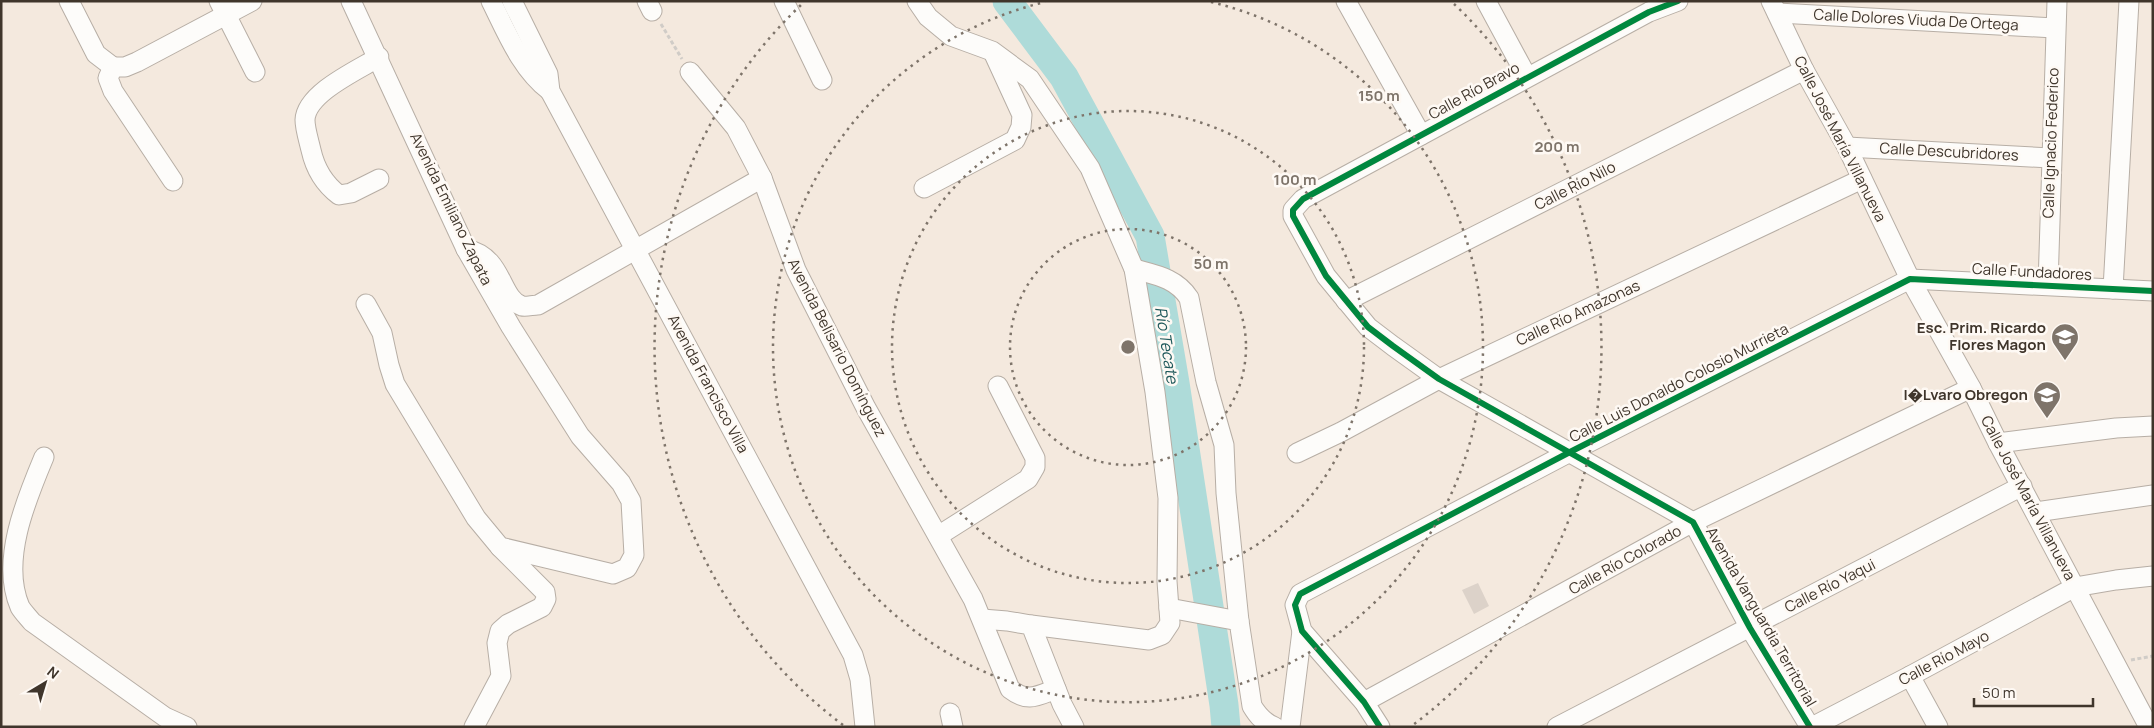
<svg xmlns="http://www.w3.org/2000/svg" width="2154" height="728" viewBox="0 0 2154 728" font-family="Manrope,sans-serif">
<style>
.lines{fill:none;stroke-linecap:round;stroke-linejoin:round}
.river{stroke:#aedbd9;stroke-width:29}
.building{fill:#dcd2c9}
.minor-casing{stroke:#b7aea5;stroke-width:21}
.path{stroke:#d0ccc7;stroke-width:3;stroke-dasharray:4 2.5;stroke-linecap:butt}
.minor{stroke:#fdfcfa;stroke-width:19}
.cycleway-casing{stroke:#fef9f4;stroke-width:9}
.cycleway{stroke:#00873e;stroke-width:6}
.ring{fill:none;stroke:#7e746a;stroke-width:2.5;stroke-dasharray:2.5 5}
.labels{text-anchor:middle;stroke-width:5;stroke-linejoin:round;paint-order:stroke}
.street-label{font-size:15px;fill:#3f352b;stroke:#fef9f4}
.poi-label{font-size:15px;font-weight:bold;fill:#3f352b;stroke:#fef9f4;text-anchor:end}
.water-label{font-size:16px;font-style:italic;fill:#1e585a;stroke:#fef9f4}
.centre{fill:#7e746a;stroke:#fef9f4;stroke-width:2.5}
.ring-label{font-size:15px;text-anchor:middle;font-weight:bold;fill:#7e746a;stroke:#fef9f4;stroke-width:5;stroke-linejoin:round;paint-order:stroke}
</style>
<rect width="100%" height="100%" fill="#f4e9de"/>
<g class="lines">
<path class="river" d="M1007,1l57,76 86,159 25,147 49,322 2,22"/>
</g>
<path class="building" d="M1478,583l11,23 -15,8 -12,-24z"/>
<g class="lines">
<g class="minor-casing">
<g id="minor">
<path d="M69,1l27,53 17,13"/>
<path d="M219,1l36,71"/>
<path d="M351,1l115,248 45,78 69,109 41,47 10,18 3,54 -7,13 -14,6 -113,-27 -24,-29 -81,-134 -6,-19 -7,-32 -16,-29"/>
<path d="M491,1c16,32 30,68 59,90"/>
<path d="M512,1l36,73 2,17 303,564 7,24 5,48"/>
<path d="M647,1l5,10"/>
<path d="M784,1l38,79"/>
<path d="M917,1l11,16 23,19 41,15 38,28 60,89 44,101 21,123 13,106 -1,83 3,42 -8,12 -13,5 -118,-15"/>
<path d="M1346,1l75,134"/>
<path d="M1486,1l41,76"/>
<path d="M1678,1l-29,11 -346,187 -10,11v6l33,60 42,51 25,19 46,33 254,143 57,106 60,99"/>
<path d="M1771,1l33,69 43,77 63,132 61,109 27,55 151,284"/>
<path d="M1777,13l278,15"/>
<path d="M379,57c-21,13 -73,36 -74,63 0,9 4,21 6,30 4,18 12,33 28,45l12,-2 28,-14"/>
<path d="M113,67h12l12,-5 115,-61"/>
<path d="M113,67l-5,11 5,13 60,90"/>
<path d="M690,72l46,56 26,50 34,92 70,138 107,191 37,90c18,14 27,7 46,0"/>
<path d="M1847,147l203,11"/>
<path d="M924,188l91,-48 6,-13 1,-12 -28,-61"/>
<path d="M466,249c38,8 33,49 56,57 4,1 11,-1 16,-1l224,-127"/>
<path d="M1134,269c22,6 42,9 55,29l17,84 18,63 2,48 13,128"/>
<path d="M2048,285l9,-284"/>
<path d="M2113,289l16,-288"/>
<path d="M1346,301l458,-231"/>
<path d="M1998,443l118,-15 37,-2"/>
<path d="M1297,453l44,-21 98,-53 423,-200"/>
<path d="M44,457c-18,43 -44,104 -24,150 3,5 8,10 12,15l133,95 22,10"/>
<path d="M2036,512l117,-17"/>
<path d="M938,536l90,-57 7,-12v-9l-37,-72"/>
<path d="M1169,608l70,13 13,85c6,10 12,17 23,21"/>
<path d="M982,619l25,2 24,4 31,79 12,23"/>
<path d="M1910,676l28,51"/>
<path d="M1364,702l329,-180 278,-134"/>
<path d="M950,713l3,14"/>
<path d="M474,727l27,-51 -4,-33 3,-12 8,-7 34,-17 4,-8 -1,-7 -45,-45"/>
<path d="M1290,727l12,-96"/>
<path d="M1380,727l-16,-25 -62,-71 -7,-26 5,-11 270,-142 340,-173 243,12"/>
<path d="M1557,727l465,-241"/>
<path d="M1812,727l98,-51 165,-89 41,-7 37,-4"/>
</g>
</g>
<g class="path">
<path d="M661,24l21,35"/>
<path d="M2131,660l22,-4"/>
</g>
<use href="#minor" class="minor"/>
<g class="cycleway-casing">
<g id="cycleway">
<path d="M1678,1l-29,11 -346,187 -10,11v6l33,60 42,51 25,19 46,33 254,143 57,106 60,99"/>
<path d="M1380,727l-16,-25 -62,-71 -7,-26 5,-11 270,-142 340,-173 243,12"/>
</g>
</g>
<use href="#cycleway" class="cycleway"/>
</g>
<g class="ring">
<circle cx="1128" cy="347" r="118"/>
<circle cx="1128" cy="347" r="236"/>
<path d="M1211 2A355 355 0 1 1 1045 2"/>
<path d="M843 725A473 473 0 0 1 802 4M1454 4A473 473 0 0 1 1413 725"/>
</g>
<defs>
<g id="school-pin" transform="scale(1.4375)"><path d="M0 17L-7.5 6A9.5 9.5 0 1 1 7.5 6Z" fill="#7e746a" stroke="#fef9f4"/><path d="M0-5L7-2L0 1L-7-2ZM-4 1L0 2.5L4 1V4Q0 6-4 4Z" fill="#fff"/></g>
</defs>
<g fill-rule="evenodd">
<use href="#school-pin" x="2065" y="337"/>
<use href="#school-pin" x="2047" y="395"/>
</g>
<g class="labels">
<g class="street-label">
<text transform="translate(1916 20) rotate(3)" y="5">Calle Dolores Viuda De Ortega</text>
<text transform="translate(1474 91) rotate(-29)" y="5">Calle Río Bravo</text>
<text transform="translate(1840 139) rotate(63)" y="5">Calle José María Villanueva</text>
<text transform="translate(2051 143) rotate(-88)" y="5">Calle Ignacio Federico</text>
<text transform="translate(1949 152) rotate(3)" y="5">Calle Descubridores</text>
<text transform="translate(1575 186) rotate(-27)" y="5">Calle Río Nilo</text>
<text transform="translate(451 209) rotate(64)" y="5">Avenida Emiliano Zapata</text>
<text transform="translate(2032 272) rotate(3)" y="5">Calle Fundadores</text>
<text transform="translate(1578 313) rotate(-25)" y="5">Calle Río Amazonas</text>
<text transform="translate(837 348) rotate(63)" y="5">Avenida Belisario Domínguez</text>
<text transform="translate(1679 383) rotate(-27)" y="5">Calle Luis Donaldo Colosio Murrieta</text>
<text transform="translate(708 384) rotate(62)" y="5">Avenida Francisco Villa</text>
<text transform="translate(2028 498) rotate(62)" y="5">Calle José María Villanueva</text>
<text transform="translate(1625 560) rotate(-29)" y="5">Calle Río Colorado</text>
<text transform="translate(1830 586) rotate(-27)" y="5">Calle Río Yaqui</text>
<text transform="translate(1761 617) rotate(60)" y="5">Avenida Vanguardia Territorial</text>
<text transform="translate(1944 658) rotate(-28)" y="5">Calle Río Mayo</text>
</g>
<g class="poi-label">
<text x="2046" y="333">Esc. Prim. Ricardo<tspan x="2046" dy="17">Flores Magon</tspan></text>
<text x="2028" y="400">I�Lvaro Obregon</text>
</g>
<g class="water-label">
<text transform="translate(1167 345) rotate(81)" y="6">Río Tecate</text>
</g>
</g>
<circle cx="1128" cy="347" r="8" class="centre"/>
<g class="ring-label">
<text x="1379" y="101">150 m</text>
<text x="1557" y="152">200 m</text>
<text x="1295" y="185">100 m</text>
<text x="1211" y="269">50 m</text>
</g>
<rect width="2154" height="728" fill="none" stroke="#3f352b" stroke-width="5"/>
<g transform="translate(45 683) rotate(38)" stroke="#fef9f4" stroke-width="4" paint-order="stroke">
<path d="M0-4L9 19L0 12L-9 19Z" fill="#3f352b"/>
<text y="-8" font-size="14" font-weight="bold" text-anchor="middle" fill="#3f352b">N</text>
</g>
<path d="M1974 698v8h119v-8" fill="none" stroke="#3f352b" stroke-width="2.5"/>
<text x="1982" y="698" font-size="15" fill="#3f352b" stroke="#fef9f4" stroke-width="4" paint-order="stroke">50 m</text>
</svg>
